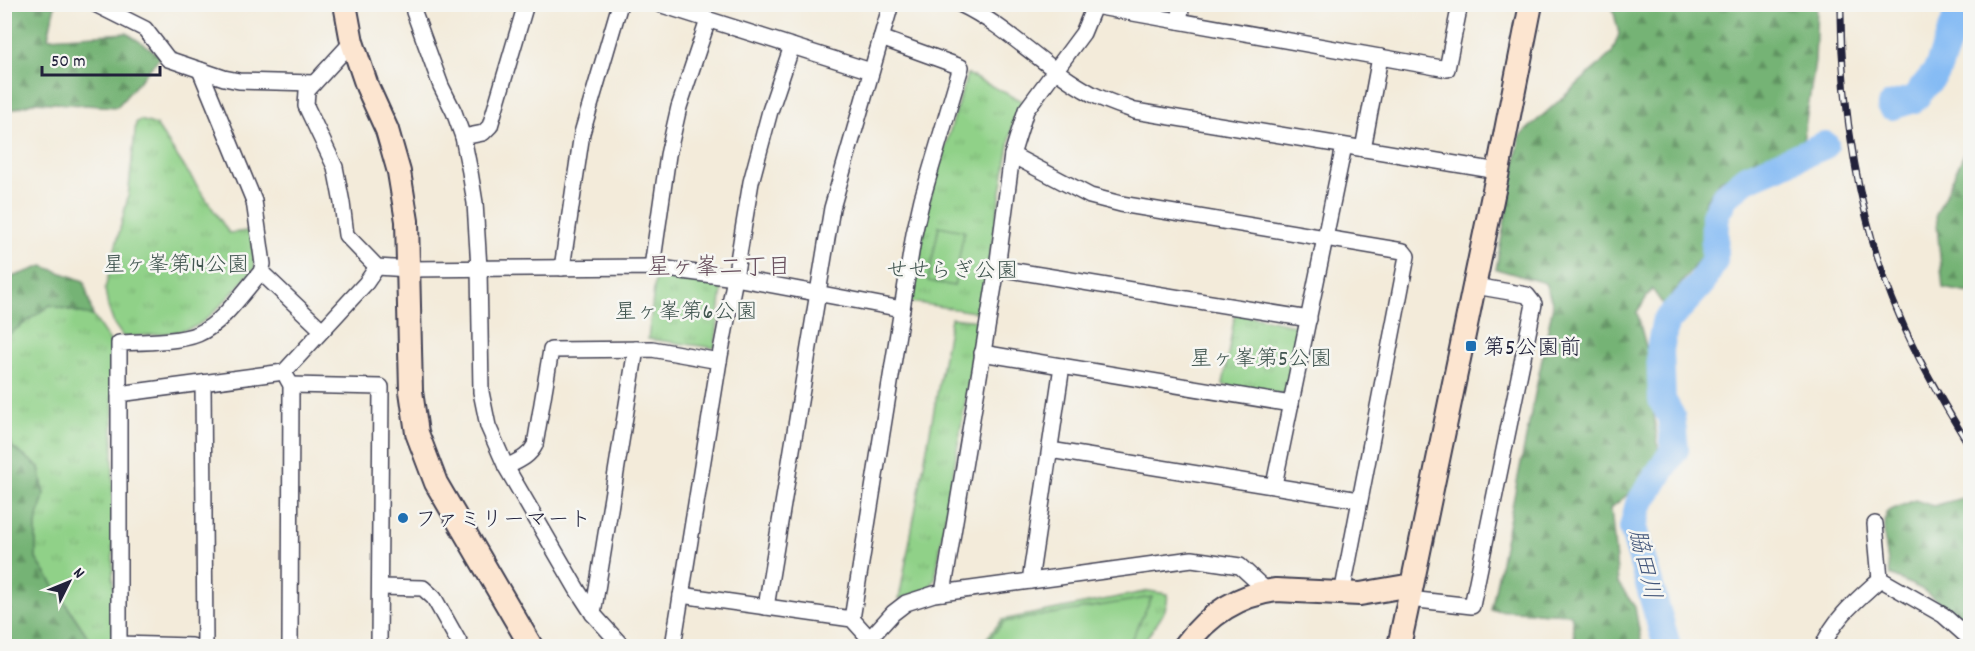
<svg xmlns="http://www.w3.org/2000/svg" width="1975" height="651" viewBox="0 0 1975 651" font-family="Dekko,'Klee One',sans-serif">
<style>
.grass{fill:url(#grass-tufts);stroke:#597a62;stroke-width:1.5}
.forest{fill:url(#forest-firs);stroke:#4b6a58;stroke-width:1.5}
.pitch{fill:#90d188;stroke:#597a62;stroke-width:1.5}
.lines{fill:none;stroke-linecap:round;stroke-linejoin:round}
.river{stroke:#85bbf4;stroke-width:28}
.street-casing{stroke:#414053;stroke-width:18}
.secondary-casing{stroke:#414053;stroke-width:26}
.street{stroke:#fff;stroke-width:15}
.secondary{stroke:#fce5d0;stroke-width:22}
.rail-casing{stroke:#22223b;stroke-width:7}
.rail{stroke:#f6f6f2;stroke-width:4.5;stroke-dasharray:14;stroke-linecap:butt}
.poi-dot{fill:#1f6fb2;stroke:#f6f6f2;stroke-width:2}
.labels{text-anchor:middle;stroke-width:5;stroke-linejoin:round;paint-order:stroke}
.park-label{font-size:22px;fill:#435752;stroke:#f6f6f2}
.poi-label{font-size:22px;fill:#22223b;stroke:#f6f6f2;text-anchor:start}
.neighbourhood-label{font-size:24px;fill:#69515f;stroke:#f6f6f2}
.water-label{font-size:24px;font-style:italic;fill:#45587c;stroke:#f6f6f2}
</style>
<defs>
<pattern id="grass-tufts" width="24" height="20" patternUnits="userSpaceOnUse" patternTransform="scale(1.5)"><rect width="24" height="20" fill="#90d188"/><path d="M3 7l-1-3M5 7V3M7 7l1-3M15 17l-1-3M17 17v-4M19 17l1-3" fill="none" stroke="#7cb376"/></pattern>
<pattern id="forest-firs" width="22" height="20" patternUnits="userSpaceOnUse" patternTransform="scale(1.5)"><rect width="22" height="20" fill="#74b374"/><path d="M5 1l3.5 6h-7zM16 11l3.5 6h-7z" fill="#5f9160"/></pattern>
</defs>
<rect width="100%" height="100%" fill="#f6f6f2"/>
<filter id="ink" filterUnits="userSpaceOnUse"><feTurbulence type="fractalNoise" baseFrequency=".0167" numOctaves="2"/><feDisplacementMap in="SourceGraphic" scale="12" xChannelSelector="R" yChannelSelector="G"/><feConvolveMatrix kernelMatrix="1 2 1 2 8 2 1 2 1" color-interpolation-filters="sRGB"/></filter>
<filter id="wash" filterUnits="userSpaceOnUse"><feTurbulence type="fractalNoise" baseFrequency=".008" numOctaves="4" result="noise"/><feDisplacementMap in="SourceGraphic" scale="24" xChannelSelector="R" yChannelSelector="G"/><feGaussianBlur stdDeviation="1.35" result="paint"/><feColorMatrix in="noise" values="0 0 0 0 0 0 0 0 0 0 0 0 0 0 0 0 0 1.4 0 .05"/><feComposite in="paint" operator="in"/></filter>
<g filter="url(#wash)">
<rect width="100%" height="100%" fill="#f3ebda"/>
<g class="grass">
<path d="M967,74l55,27 -9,21 -33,191 -70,-11 17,-94z"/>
<path d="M140,120l16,5 73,108 18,-2 5,4 3,33c-15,15 -43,51 -61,59 -22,8 -48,8 -71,10l-9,-13 -6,-17 -3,-18 23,-92 8,-74z"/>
<path d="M656,272l67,9 -8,67 -67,-9z"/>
<path d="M50,305l43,11 20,30v300h-19l-58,-87v-36l8,-28 -5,-28 -27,-20 -7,-17 -1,-93z"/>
<path d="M1235,313l60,12 5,4 -13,61 -6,4 -58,-9z"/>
<path d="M951,318l28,3 -44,259 -7,9 -29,10z"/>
<path d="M1149,591l18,3c4,17 -18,39 -27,52h-160l22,-26z"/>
</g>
<g class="forest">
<path d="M4,5h51l-7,33 79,-5 34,23 -44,51 -82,-5 -30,10z"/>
<path d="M1612,5h205l-2,57 -13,86 -82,32 -14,20 2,48 -44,58 -12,-17 -15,23 15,58 -1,21 8,62 -21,33 -27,22 7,75 17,24 7,39h-66l-5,-32 -80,-4 62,-305 -8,-22 -49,-14 24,-133 92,-83 7,-19z"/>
<path d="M1970,141v152l-27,-5 -7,-73z"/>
<path d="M43,266l41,15 9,35 -43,-11 -45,32v-55l4,-4z"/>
<path d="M5,430l7,17 27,20 5,28 -8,29v35l58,87h-89z"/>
<path d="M1970,496v118h-15l-34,-25 -31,-14 -6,-39 2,-24 29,-12 18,6z"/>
</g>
<g class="pitch">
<path d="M939,226l25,5 -10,55 -26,-5z"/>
<path d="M1152,597l-24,49h-145l21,-24z"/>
</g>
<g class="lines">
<g class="river">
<path d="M1891,106l23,-7 23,-28 18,-49 3,-18"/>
<path d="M1667,646l-34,-118 6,-24 36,-55 -4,-33 -9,-16 -2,-50 5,-27 35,-38 14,-24 1,-46 10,-19 22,-18 78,-33"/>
</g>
</g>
</g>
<g filter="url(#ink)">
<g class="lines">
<g class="street-casing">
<g id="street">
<path d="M95,4l50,25 23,30 56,19 15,3 75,2"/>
<path d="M413,4l1,8 27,74 13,26 9,25 7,35 5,31 4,65 2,124 7,34 18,41 72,124 15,23 29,32"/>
<path d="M659,4l212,67"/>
<path d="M960,4c49,23 85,65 132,90 14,7 29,12 43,17l363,60"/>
<path d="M1094,6l353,63 13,-65"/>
<path d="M1179,21l3,-17"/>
<path d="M352,42l-45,49 -1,15 29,61 7,36 4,32 31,32 32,2 243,-2 83,11 167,31"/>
<path d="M463,137l20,-4 7,-7 36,-122"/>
<path d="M1363,149l17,-92"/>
<path d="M1012,155l78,41 31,8 282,47 4,5 -65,338"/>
<path d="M652,267l16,-112 11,-48 29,-87"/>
<path d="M562,268l20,-135 38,-129"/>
<path d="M997,268l312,51"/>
<path d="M261,272l61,58"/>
<path d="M982,353l309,51"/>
<path d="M287,378l4,7 -1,261"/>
<path d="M203,383l2,263"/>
<path d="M291,385l90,2 -2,259"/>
<path d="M119,394l165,-22 82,-89 11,-16"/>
<path d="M1050,450l309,50"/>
<path d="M506,467c12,-6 23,-10 29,-22l16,-95 101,-1 67,12"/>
<path d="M1274,485l70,-339"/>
<path d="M1875,524l5,55 63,36 27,24"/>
<path d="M1030,581l32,-215"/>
<path d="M380,587l43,1 11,10 27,48"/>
<path d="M943,593l54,-325 15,-113 14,-45 57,-77 12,-29"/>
<path d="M681,595l171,24 18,20"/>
<path d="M1409,599l63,7 62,-302 -7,-9 -52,-9"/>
<path d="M766,607l66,-399 59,-204"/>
<path d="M593,614l43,-265"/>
<path d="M852,619l62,-385 8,-35 39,-132 -80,-29"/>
<path d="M192,646l-73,-2v-301c22,-1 60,-1 79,-9 24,-10 46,-43 63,-62l2,-8 -9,-63 -54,-131"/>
<path d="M673,646l46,-285 16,-83 16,-96 19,-71 22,-65"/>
<path d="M863,646l30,-33 13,-10 28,-9 258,-35 48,7 27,25"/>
<path d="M1823,646c11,-28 35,-47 57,-67"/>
</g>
</g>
<g class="secondary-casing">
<g id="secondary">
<path d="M345,4l7,38 15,44 20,44 12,42 8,49 4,170 6,42 19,50 95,163"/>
<path d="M1185,646c23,-31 53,-51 91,-56l84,4 52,-9 86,-414 33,-167"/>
<path d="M1399,646l13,-61"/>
</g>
</g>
<use href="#street" class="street"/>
<use href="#secondary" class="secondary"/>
<g class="rail-casing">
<path id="rail" d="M1841,4c-1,101 18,219 58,311 19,46 45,90 71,132"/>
</g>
<use href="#rail" class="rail"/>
</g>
</g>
<g class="poi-dot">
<rect x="1465" y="340" width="12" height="12" rx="3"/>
<circle cx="403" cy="518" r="6"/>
</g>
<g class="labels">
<g class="park-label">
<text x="176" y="271">星ヶ峯第14公園</text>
<text x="952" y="277">せせらぎ公園</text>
<text x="686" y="318">星ヶ峯第6公園</text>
<text x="1261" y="365">星ヶ峯第5公園</text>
</g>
<g class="poi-label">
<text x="1483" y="354">第5公園前</text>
<text x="415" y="526">ファミリーマート</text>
</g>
<g class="neighbourhood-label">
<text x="719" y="274">星ヶ峯二丁目</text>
</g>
<g class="water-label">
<text transform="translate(1646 564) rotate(77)" y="8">脇田川</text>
</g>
</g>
<rect width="1975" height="651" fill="none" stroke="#f6f6f2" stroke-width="24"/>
<g transform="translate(69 582) rotate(47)" stroke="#f6f6f2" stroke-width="4.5" paint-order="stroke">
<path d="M0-4.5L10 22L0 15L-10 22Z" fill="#22223b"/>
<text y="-9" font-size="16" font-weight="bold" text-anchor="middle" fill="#22223b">N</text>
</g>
<path d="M42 66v9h118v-9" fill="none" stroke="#22223b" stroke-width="3"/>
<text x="51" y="66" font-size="18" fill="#22223b" stroke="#f6f6f2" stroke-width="4.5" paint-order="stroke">50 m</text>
</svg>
